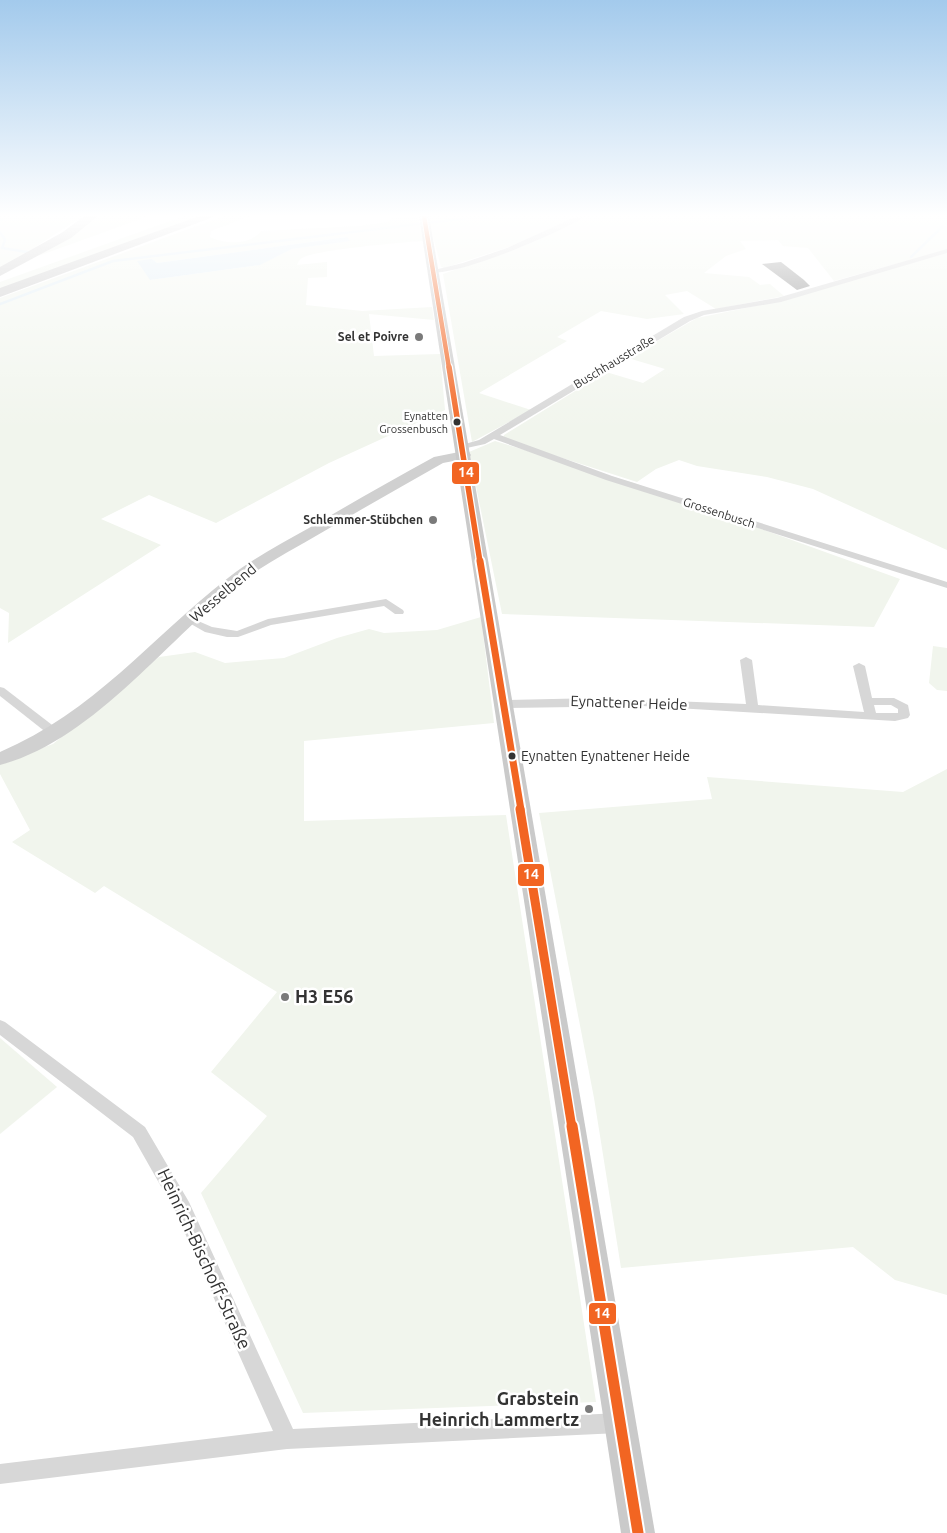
<svg xmlns="http://www.w3.org/2000/svg" width="947" height="1533" viewBox="0 0 947 1533" font-family="Ubuntu,sans-serif">
<style>
.green{fill:#f1f5ed;fill-rule:evenodd}
.water{fill:#ddebf3}
.lines{fill:none;stroke-linecap:round;stroke-linejoin:round}
.stream{stroke:#ddebf3;stroke-width:2.5}
.building{fill:#818181}
.street{fill:#d7d7d7;fill-rule:evenodd}
.secondary{fill:#d0d0d0;fill-rule:evenodd}
.primary{fill:#cacaca;fill-rule:evenodd}
.highway{fill:#c4c4c4;fill-rule:evenodd}
.bus-1-far4-casing{stroke:#fff;stroke-width:6}
.bus-1-far3-casing{stroke:#fff;stroke-width:8}
.bus-1-far2-casing{stroke:#fff;stroke-width:11}
.bus-1-far1-casing{stroke:#fff;stroke-width:12}
.bus-1-casing{stroke:#fff;stroke-width:15}
.bus-1-far4{stroke:#f26522;stroke-width:4.5}
.bus-1-far3{stroke:#f26522;stroke-width:5.5}
.bus-1-far2{stroke:#f26522;stroke-width:7}
.bus-1-far1{stroke:#f26522;stroke-width:9}
.bus-1{stroke:#f26522;stroke-width:11}
.poi-dot{fill:#7a7a7a;stroke:#fff;stroke-width:2}
.bus-dot{fill:#333;stroke:#fff;stroke-width:2}
.labels{text-anchor:middle;stroke-width:5;stroke-linejoin:round;paint-order:stroke}
.far-bus-label{font-size:11px;fill:#333;stroke:#fff;text-anchor:end}
.far-poi-label{font-size:12px;font-weight:bold;fill:#333;stroke:#fff;text-anchor:end}
.far-street-label{font-size:12px;fill:#333;stroke:#fff}
.bus-label{font-size:14px;fill:#333;stroke:#fff;text-anchor:start}
.street-label{font-size:15px;fill:#333;stroke:#fff}
.near-poi-label{font-size:18px;font-weight:bold;fill:#333;stroke:#fff;text-anchor:start}
.near-street-label{font-size:18px;fill:#333;stroke:#fff}
.line-badge{stroke:#fff;stroke-width:2}
.badge-label{font-size:14px;text-anchor:middle;font-weight:bold;fill:#fff}
</style>
<rect width="100%" height="100%" fill="#fff"/>
<g class="green">
<path d="M0,216h83l-63,41 -20,11z"/>
<path d="M96,216h53l-111,40z"/>
<path d="M184,216h20l-204,74v-8z"/>
<path d="M224,216h27l-40,15 -1,6c14,7 40,9 51,-6l97,-5 29,-4 5,-4 10,-1 16,1 5,23c-19,1 -109,9 -121,17 -3,2 -4,4 -5,7l30,-3v15l-19,1 -2,27 56,6 70,-4 2,13 -65,-6 5,42 66,-2 5,56 -116,53 -113,60 -67,-28 -48,24 60,26 -153,98 1,-30 -9,-5v-310zM346,237l3,4 -57,8 -33,16 -109,15 2,-21 5,4z"/>
<path d="M430,216h148l-69,31 -65,21 -3,-1 -11,-42z"/>
<path d="M585,216h362v334l-134,-61 -46,-12 -70,-11 -18,-6 -23,9 -19,13 -134,-43 1,-4 102,-63 37,11 22,-14 -37,-11 69,-40 83,-17 126,-40 -72,20 -26,-33 -25,-2 -5,-6 -38,1 6,8 -20,7 -22,17 45,4 11,8 10,-1 14,12 -68,13 -29,-18 -22,4 19,19 -37,5 -46,-8 -44,26 10,4 -88,52 52,17 -59,32 -29,-168 91,-32z"/>
<path d="M495,441l139,42 266,96 -26,48 -372,-13 -33,-162z"/>
<path d="M481,617l13,106 -190,18v80l202,-6 90,587 -293,11 -102,-220 66,-77 -56,-44 66,-80 -173,-106 -9,7 -83,-51 18,-12 -30,-56v-11l53,-19 106,-87 36,-5 30,11 59,-5 53,-20 32,-9 15,4 53,-3z"/>
<path d="M933,646l14,2v43l-10,-1 -8,-7z"/>
<path d="M947,769v526l-52,-15 -42,-33 -232,21 -27,-170 -55,-285 173,-14 -5,-22 196,15z"/>
<path d="M0,1038l57,49 -57,47z"/>
</g>
<path class="water" d="M347,237l3,4 -58,8 -32,16 -110,15 -13,-19 15,-2 5,4z"/>
<g class="lines">
<g class="stream">
<path d="M0,220l6,-4"/>
<path d="M0,232l5,8 -3,8 25,4"/>
<path d="M911,257l31,-30"/>
<path d="M0,304l113,-43 371,-45"/>
</g>
</g>
<path class="building" d="M781,262l23,18 6,6 -13,4 -35,-26z"/>
<g class="lines">
<g class="street">
<path d="M577,216h8c-17,14 -139,65 -155,55l33,-8 44,-15z"/>
<path d="M947,249v4l-166,49 -77,13 -14,6 -190,114 112,41 335,106v6l-341,-108 -112,-41 -9,5 -23,5 -4,-3 21,-6 205,-123 18,-6 75,-13z"/>
<path d="M386,599l17,11 1,2 -1,2h-8l-11,-8 -113,19 -33,12h-11l-22,-5 -21,-12 5,-3 23,10 25,4 31,-12z"/>
<path d="M746,657l6,3 6,45 106,7 -11,-46 6,-3 6,3 7,32h22l14,7 2,10 -2,3 -13,3 -252,-15 -138,2 -6,-4 6,-4 92,-2 149,6 -6,-44zM874,705h17l7,4v4h-22z"/>
<path d="M0,687l4,1 56,43 2,3 -2,3h-8l-52,-41z"/>
<path d="M0,1020l5,2 140,105 44,75 104,227 326,-16 7,3 3,7 -3,7 -7,3 -332,16 -287,35v-20l273,-33 -97,-218 -43,-76 -133,-102z"/>
</g>
<path class="secondary" d="M464,451l5,1 2,3 -2,3 -26,5c-41,23 -81,46 -122,70 -25,15 -51,28 -75,45 -77,58 -151,162 -246,187v-13c94,-40 150,-113 228,-174 25,-20 53,-34 81,-50 41,-24 83,-48 125,-71z"/>
<path class="primary" d="M419,216h10l226,1317h-34z"/>
<g class="highway">
<path d="M84,216h14l-27,22 -71,38v-9l63,-35z"/>
<path d="M199,216h17l-216,81v-9z"/>
</g>
<g class="bus-1-far4-casing">
<path id="bus-1-far4" d="M424,216l25,152"/>
</g>
<g class="bus-1-far3-casing">
<path id="bus-1-far3" d="M449,367l31,195"/>
</g>
<g class="bus-1-far2-casing">
<path id="bus-1-far2" d="M480,561l41,249"/>
</g>
<g class="bus-1-far1-casing">
<path id="bus-1-far1" d="M520,809l52,319"/>
</g>
<g class="bus-1-casing">
<path id="bus-1" d="M572,1126l66,407"/>
</g>
<use href="#bus-1-far4" class="bus-1-far4"/>
<use href="#bus-1-far3" class="bus-1-far3"/>
<use href="#bus-1-far2" class="bus-1-far2"/>
<use href="#bus-1-far1" class="bus-1-far1"/>
<use href="#bus-1" class="bus-1"/>
</g>
<linearGradient id="sky" x2="0" y2="1"><stop stop-color="#a3caec"/><stop offset="0.5" stop-color="#fff"/><stop offset="1" stop-color="#fff" stop-opacity="0"/></linearGradient>
<rect width="947" height="431" fill="url(#sky)"/>
<g class="poi-dot">
<circle cx="419" cy="337" r="5"/>
<circle cx="433" cy="520" r="5"/>
<circle cx="285" cy="997" r="5"/>
<circle cx="589" cy="1409" r="5"/>
</g>
<g class="bus-dot">
<circle cx="457" cy="422" r="4.5"/>
<circle cx="512" cy="756" r="4.5"/>
</g>
<g class="labels">
<g class="far-bus-label">
<text x="448" y="420">Eynatten<tspan x="448" dy="13">Grossenbusch</tspan></text>
</g>
<g class="far-poi-label">
<text x="409" y="341">Sel et Poivre</text>
<text x="423" y="524">Schlemmer-Stübchen</text>
</g>
<g class="far-street-label">
<text transform="translate(614 362) rotate(-31)" y="4">Buschhausstraße</text>
<text transform="translate(719 513) rotate(18)" y="4">Grossenbusch</text>
</g>
<g class="bus-label">
<text x="521" y="761">Eynatten Eynattener Heide</text>
</g>
<g class="street-label">
<text transform="translate(223 593) rotate(-40)" y="5">Wesselbend</text>
<text transform="translate(629 703) rotate(2)" y="5">Eynattener Heide</text>
</g>
<g class="near-poi-label">
<text x="295" y="1003">H3 E56</text>
<text x="579" y="1405" text-anchor="end">Grabstein<tspan x="579" dy="21">Heinrich Lammertz</tspan></text>
</g>
<g class="near-street-label">
<text transform="translate(204 1259) rotate(65)" y="6">Heinrich-Bischoff-Straße</text>
</g>
</g>
<g class="line-badge">
<rect x="451" y="461" width="29" height="24" rx="5" fill="#f26522"/>
<rect x="517" y="863" width="28" height="24" rx="5" fill="#f26522"/>
<rect x="588" y="1302" width="29" height="23" rx="5" fill="#f26522"/>
</g>
<g class="badge-label">
<text x="466" y="477">14</text>
<text x="531" y="879">14</text>
<text x="602" y="1318">14</text>
</g>
</svg>
